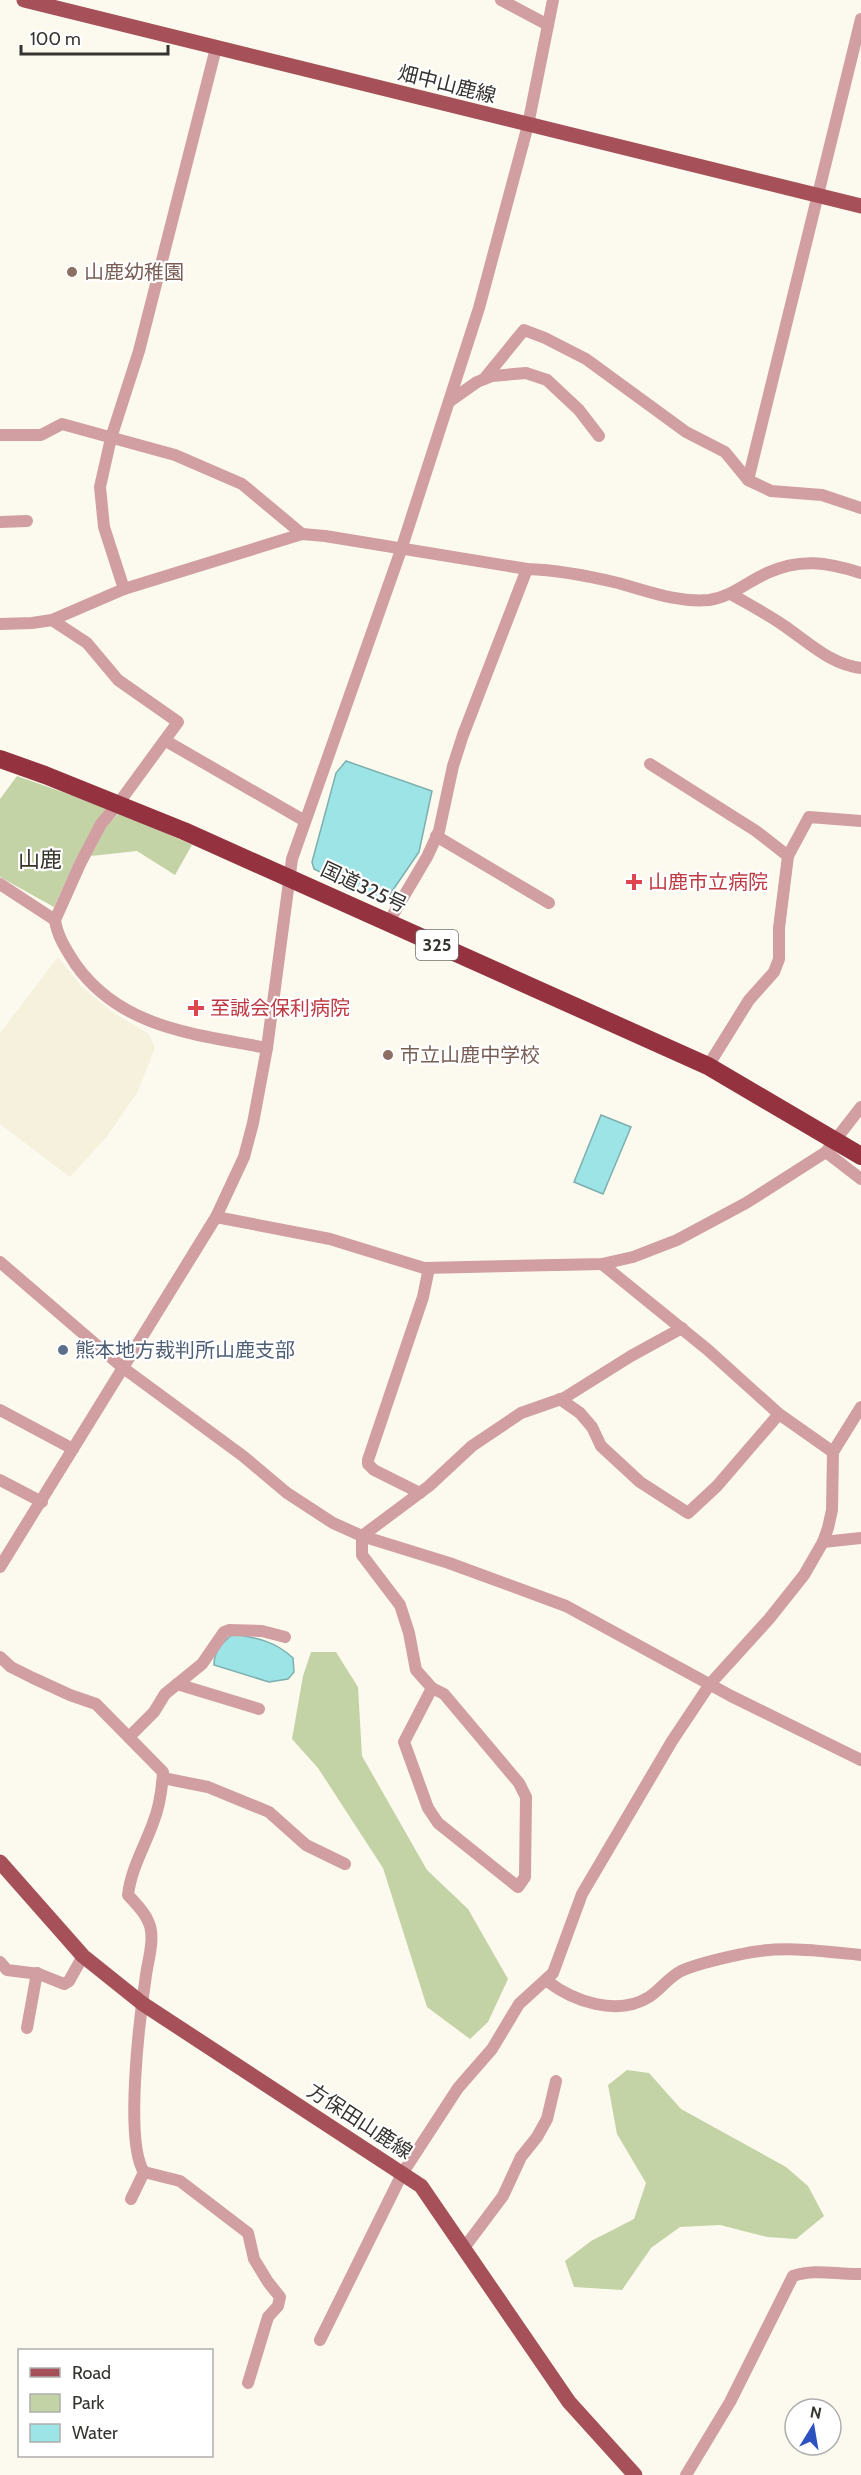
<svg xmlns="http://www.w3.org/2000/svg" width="861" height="2475" viewBox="0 0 861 2475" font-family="Cabin,'Noto Sans JP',sans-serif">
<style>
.built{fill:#f5f1dd}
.green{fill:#c4d3a5}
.water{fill:#9ce4e5;stroke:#7dafaf;stroke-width:1.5}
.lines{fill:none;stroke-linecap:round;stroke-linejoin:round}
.minor{stroke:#d19fa1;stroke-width:12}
.major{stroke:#a65159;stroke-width:15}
.highway{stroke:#953240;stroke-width:18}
.education-dot{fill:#8d6e63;stroke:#fff;stroke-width:2}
.health-dot{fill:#e0444e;stroke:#fff;stroke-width:2}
.service-dot{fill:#5c6f8a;stroke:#fff;stroke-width:2}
.labels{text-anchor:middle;stroke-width:4.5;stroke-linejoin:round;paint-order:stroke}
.shield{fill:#fff;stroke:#72716e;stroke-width:1.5}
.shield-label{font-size:18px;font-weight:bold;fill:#353430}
.street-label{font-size:20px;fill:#353430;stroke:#fff}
.education-label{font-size:20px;fill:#785e54;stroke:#fff;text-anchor:start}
.health-label{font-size:20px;fill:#be3a42;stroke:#fff;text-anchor:start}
.service-label{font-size:20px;fill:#4e5e75;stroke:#fff;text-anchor:start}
.quarter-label{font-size:22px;fill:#35332a;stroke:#fff}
</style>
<rect width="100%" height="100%" fill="#fcfaee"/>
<path class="built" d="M58,957l23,29 33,27 35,21 6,14 -18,45 -30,43 -37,41 -70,-53v-91z"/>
<g class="green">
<path d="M17,776l91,32 -33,53 -21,46 -54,-30v-78z"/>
<path d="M120,812l72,33 -17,30 -38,-24 -46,5 14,-28z"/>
<path d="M311,1652h25l22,35 4,69 65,114 41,39 40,70 -20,43 -18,17 -43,-32 -44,-139 -65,-100 -26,-29 11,-63z"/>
<path d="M627,2070l22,3 32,36 105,58 22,19 16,30 -28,23 -29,-2 -47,-12 -40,2 -29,21 -29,42 -48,-3 -9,-26 26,-20 43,-22 12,-36 -29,-49 -9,-49z"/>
</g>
<g class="water">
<path d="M346,761l86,30 -13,61 -33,48 -7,2 -65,-33 -2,-7 24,-89z"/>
<path d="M601,1115l30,12 -28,67 -29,-12z"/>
<path d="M233,1634c24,4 42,7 60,24l1,14 -6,7 -19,3 -55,-17c0,-15 8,-22 19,-31z"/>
</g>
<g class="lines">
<g class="minor">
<path d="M501,0l47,25"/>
<path d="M484,379l40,-49 21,8 41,21 100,73 39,20 23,28 23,11 51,4 39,13"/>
<path d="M450,401l27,-19 15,-6 34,-3 21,7 32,30 20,26"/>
<path d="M0,435h41l21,-11 113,31 67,29 60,50"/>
<path d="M748,480l113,-461"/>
<path d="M0,522l27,-1"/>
<path d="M124,589l-20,-62 -4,-40 11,-49 28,-87 77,-303"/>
<path d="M731,594c17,10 36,20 52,31 25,17 48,40 78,43"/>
<path d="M52,620l35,23 31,37 60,42 -60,82 -17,20 -21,40 -25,56c2,16 12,31 21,45 46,64 120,69 191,83"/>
<path d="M0,624l32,-1 20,-3 72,-31 178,-55 23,2 202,33c31,1 62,7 91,14 30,8 59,20 91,17 22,-3 38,-18 58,-27 33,-15 60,-11 94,0"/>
<path d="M166,741l139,80"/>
<path d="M650,764l106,67 32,25 -9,72v31l-5,13 -25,28 -41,66"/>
<path d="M436,836l113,67"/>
<path d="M788,856l21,-39 52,4"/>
<path d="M0,884l55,36"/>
<path d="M388,923l39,-66 12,-26 14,-65 10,-31 64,-166"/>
<path d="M826,1152l35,27"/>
<path d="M216,1217l114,22 94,29 178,-4 31,-7 44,-17 69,-37 80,-51 35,-45"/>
<path d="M0,1262l122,105 121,89 44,37 46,30 29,13 87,27 117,43 165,90 130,64"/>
<path d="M602,1264l106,86 71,64 54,38"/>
<path d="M560,1399l20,14 12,14 9,19 39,36 48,31 29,-27 62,-72"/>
<path d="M0,1410l73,39"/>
<path d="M0,1480l42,22"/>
<path d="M420,1493l-46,-23 -6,-6v-4l55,-163 6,-29"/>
<path d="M823,1542l38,-4"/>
<path d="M0,1567l216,-350 28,-60 9,-34 14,-75 25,-189 109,-309 78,-242 49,-183 25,-125"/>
<path d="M0,1657l11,10 22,11 37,17 26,9 67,68c-1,17 -3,34 -10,51 -9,25 -22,46 -25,72 7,8 16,16 20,26 8,15 0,39 -2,54 -6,40 -22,167 -2,197l36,9 68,52 6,26 14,23 12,15 -2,9 -10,11 -20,66"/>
<path d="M177,1684l82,25"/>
<path d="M432,1688l12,6 75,89 7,14 -1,80 -7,10 -80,-64 -10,-15 -24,-66 28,-54 -16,-18 -7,-37 -9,-28 -38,-50v-19l67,-50 43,-40 49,-33 43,-15 67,-42 51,-28"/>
<path d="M129,1737l25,-25 11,-18 37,-30 22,-32 5,-2 33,1 23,6"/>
<path d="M163,1778l45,9 61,25 37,33 39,19"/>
<path d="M0,1962l7,8 32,4 25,10 5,-3 14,-25"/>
<path d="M547,1981c26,20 70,36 102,16 11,-7 20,-20 32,-26 18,-8 42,-13 61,-17 38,-9 81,-3 119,1"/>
<path d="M27,2028l10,-55"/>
<path d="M131,2199l13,-27"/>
<path d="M464,2248l39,-52 18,-39 16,-20 10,-18 9,-38"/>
<path d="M320,2340l82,-166 56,-86 34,-39 27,-45 34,-31 29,-79 90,-153 38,-57 59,-65 35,-44 19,-33 5,-14 4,-18 1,-58 28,-45"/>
<path d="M686,2475l44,-73 63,-126c23,-8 44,-1 68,-2"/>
</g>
<g class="major">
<path d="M24,0l837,206"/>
<path d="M0,1862l83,94 60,48 278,182 148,216 66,73"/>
</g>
<path class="highway" d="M0,759l45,16 139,56 524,235 153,90"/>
</g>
<g class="education-dot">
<circle cx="72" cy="272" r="6"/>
<circle cx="388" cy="1055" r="6"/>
</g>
<g class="health-dot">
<path d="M631 873h6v6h6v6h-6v6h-6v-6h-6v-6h6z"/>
<path d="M193 999h6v6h6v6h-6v6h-6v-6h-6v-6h6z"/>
</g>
<circle class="service-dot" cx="63" cy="1350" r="6"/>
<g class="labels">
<rect class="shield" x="416" y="930" width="42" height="30" rx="4.5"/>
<g class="shield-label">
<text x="437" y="951">325</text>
</g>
<g class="street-label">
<text transform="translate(447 84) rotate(14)" y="7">畑中山鹿線</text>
<text transform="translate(364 887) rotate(25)" y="7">国道325号</text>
<text transform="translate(360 2121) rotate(33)" y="7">方保田山鹿線</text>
</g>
<g class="education-label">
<text x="84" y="279">山鹿幼稚園</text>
<text x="400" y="1062">市立山鹿中学校</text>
</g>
<g class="health-label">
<text x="648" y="889">山鹿市立病院</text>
<text x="210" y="1015">至誠会保利病院</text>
</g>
<g class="service-label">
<text x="75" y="1357">熊本地方裁判所山鹿支部</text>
</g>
<g class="quarter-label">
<text x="40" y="867">山鹿</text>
</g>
</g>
<rect x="18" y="2349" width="195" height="108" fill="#ffffff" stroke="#aeaeac" stroke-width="1.5"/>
<rect x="30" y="2368" width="30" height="9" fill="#a65159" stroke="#aeaeac" stroke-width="1.5"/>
<text x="72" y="2379" font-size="18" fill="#353430">Road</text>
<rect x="30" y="2394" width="30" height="18" fill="#c4d3a5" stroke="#aeaeac" stroke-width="1.5"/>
<text x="72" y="2409" font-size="18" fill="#353430">Park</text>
<rect x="30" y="2424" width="30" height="18" fill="#9ce4e5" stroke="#aeaeac" stroke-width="1.5"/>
<text x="72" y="2439" font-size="18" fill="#353430">Water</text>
<g transform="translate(813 2427) rotate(11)"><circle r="28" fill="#ffffff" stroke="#aeaeac" stroke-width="1.5"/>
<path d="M0-4.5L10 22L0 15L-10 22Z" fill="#2c52c1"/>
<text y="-9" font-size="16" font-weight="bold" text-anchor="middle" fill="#353430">N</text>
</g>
<path d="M21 45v9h147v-9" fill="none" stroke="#353430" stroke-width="3"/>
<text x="30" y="45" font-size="18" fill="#353430" stroke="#ffffff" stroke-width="4.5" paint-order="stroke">100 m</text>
</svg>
